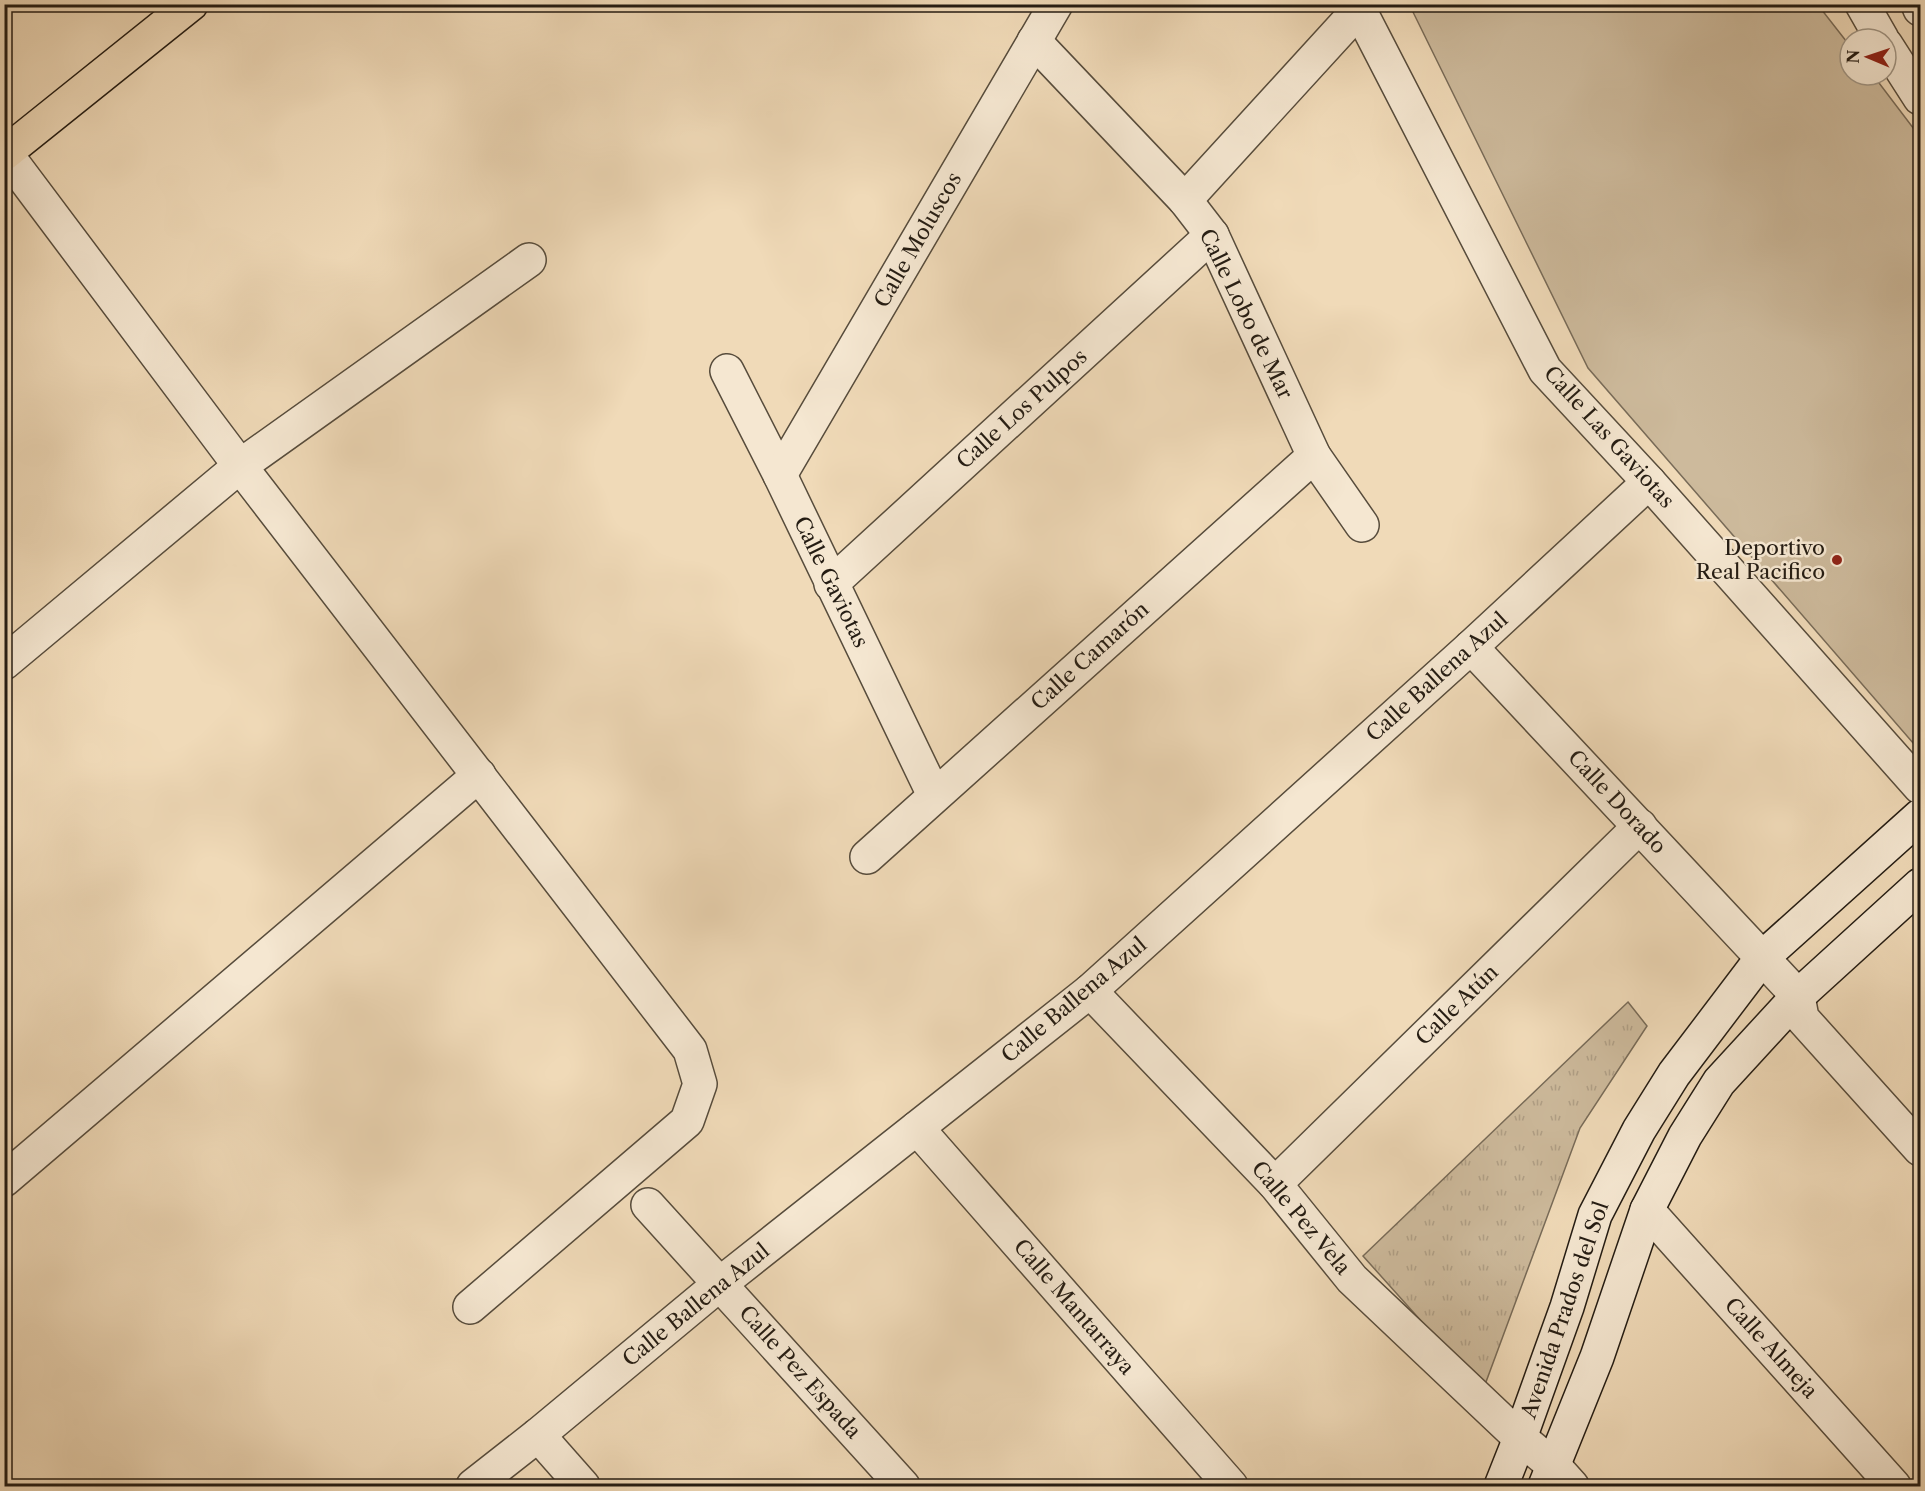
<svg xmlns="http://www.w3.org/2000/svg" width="1925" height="1491" viewBox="0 0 1925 1491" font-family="'Libre Caslon Text',serif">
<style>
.park{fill:url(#park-tufts);stroke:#786b58;stroke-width:1.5}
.pitch{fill:#cdba9c;stroke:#786b58;stroke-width:1.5}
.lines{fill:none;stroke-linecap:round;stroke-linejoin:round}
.street-casing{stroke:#574c3c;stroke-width:36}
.secondary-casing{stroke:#241c13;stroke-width:36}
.primary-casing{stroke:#241c13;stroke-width:36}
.street{stroke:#f5e7d1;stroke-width:33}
.secondary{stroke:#f5e7d1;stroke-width:33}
.primary{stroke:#f0dab8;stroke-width:33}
.poi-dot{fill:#8f2418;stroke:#f5e7d1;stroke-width:2}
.labels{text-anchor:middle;stroke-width:5;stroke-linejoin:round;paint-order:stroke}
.street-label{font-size:21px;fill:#241c13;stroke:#f5e7d1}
.poi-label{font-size:21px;fill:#241c13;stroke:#f5e7d1;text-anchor:end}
</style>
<defs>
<pattern id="park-tufts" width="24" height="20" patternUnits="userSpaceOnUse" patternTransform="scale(1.5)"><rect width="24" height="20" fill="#cdba9c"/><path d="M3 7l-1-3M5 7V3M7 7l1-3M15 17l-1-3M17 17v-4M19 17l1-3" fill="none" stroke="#b09f86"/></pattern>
</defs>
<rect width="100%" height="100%" fill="#f0dab8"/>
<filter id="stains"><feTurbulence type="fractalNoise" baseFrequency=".00333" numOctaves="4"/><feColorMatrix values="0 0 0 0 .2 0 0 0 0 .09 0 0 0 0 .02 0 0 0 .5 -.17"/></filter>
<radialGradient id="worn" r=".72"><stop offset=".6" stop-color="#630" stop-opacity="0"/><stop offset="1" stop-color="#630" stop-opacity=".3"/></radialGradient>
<path class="park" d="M1628,1002l19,24 -67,102 -97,262 -120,-134z"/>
<path class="pitch" d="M1415,4l403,1 32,41v29h23l47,62v614l-332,-383 -177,-360z"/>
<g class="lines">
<g class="street-casing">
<g id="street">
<path d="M1354,4l5,5 186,361 104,112 271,305"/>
<path d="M1862,4l20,35"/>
<path d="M1918,4l2,5"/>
<path d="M1034,41l151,159 27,35 102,221 48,69"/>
<path d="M1886,45l34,53"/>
<path d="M6,154l234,312 450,584 10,34 -13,37 -217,186"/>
<path d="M1185,200l179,-196"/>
<path d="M727,371l53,104 154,320"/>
<path d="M780,475l276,-471"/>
<path d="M831,584l381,-349"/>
<path d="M1471,647l327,349 4,22 118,131"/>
<path d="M4,663l236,-197 289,-206"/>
<path d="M867,857l447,-401"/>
<path d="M1090,991l185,193 77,95 168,159 34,28 18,20"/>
<path d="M917,1128l314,358"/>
<path d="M4,1180l475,-405"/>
<path d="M1275,1184l365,-358"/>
<path d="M648,1205l255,281"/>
<path d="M1647,1210l247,276"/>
<path d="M538,1435l45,51"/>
<path d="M473,1486l65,-51 183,-152 369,-292 381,-344 178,-165"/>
</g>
</g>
<g class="secondary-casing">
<g id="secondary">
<path d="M1501,1486l19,-48 47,-131 28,-92 44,-85 35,-56 88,-116 158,-142"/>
<path d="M1545,1486l52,-129 50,-147 38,-74 34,-54 79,-86 122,-111"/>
</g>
</g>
<g class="primary-casing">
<path id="primary" d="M4,154l187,-150"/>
</g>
<use href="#street" class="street"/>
<use href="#secondary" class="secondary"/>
<use href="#primary" class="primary"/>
</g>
<circle class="poi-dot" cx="1837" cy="560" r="6"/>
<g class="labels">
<g class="street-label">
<text transform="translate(918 240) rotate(-60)" y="7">Calle Moluscos</text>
<text transform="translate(1246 314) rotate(64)" y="7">Calle Lobo de Mar</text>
<text transform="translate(1022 409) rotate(-42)" y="7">Calle Los Pulpos</text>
<text transform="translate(1609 437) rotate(48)" y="7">Calle Las Gaviotas</text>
<text transform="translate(831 582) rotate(64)" y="7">Calle Gaviotas</text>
<text transform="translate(1090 656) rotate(-42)" y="7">Calle Camarón</text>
<text transform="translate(1437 677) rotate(-42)" y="7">Calle Ballena Azul</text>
<text transform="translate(1617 802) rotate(47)" y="7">Calle Dorado</text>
<text transform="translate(1074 1000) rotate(-40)" y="7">Calle Ballena Azul</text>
<text transform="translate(1457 1005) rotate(-44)" y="7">Calle Atún</text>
<text transform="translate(1301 1218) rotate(50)" y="7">Calle Pez Vela</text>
<text transform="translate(696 1305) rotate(-39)" y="7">Calle Ballena Azul</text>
<text transform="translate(1074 1307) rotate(49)" y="7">Calle Mantarraya</text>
<text transform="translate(1565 1310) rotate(-71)" y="7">Avenida Prados del Sol</text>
<text transform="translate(1771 1348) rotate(48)" y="7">Calle Almeja</text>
<text transform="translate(800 1372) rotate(48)" y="7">Calle Pez Espada</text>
</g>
<g class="poi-label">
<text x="1825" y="555">Deportivo<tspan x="1825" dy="24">Real Pacifico</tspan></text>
</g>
</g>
<rect width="1925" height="1491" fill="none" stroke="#f0dab8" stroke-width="24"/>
<rect x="6" y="6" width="1913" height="1479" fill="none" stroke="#241c13" stroke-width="3"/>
<rect x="12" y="12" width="1901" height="1467" fill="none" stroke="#241c13" stroke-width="1.5"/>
<g transform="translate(1868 57) rotate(272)"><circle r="28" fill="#f5e7d1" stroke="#a19685" stroke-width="1.5"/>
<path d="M0-4.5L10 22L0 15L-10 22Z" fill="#8f2418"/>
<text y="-9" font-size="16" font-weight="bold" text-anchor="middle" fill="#241c13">N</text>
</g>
<rect width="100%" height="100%" filter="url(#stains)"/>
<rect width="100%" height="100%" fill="url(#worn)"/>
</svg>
